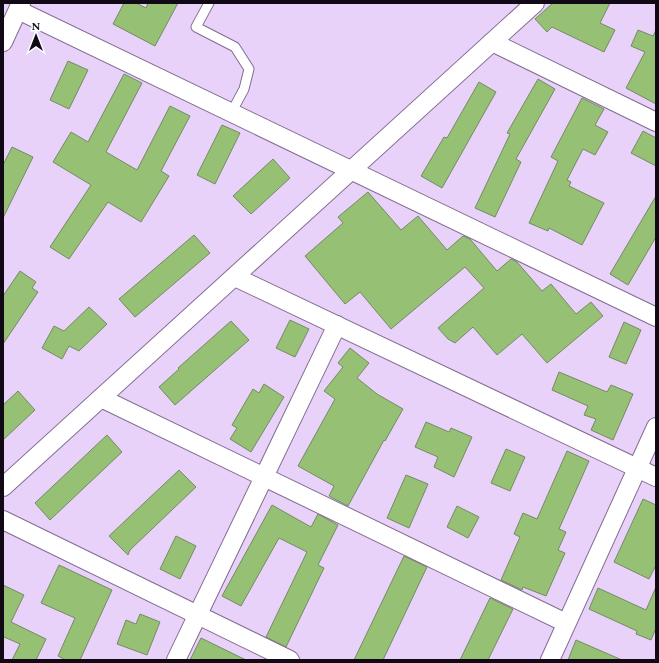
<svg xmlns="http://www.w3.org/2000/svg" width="659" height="663" viewBox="0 0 659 663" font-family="Spectral,serif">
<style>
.building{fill:#96c073;stroke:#758a65}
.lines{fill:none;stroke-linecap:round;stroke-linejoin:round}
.lane-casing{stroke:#826d90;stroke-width:11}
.street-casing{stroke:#826d90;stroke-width:20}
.lane{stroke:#fff;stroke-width:9}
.street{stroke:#fff;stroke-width:18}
</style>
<rect width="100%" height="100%" fill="#e9d2f9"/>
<g class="building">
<path d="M124,3h12l10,5 2,-5h30l-23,43 -42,-22z"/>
<path d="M553,3h57l-10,20 15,7 -11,22 -52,-25 -5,5 -12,-13z"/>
<path d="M638,30l15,6 3,-6v74l-30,-16 19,-36 -14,-6z"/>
<path d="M68,61l20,9 -19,39 -19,-9z"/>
<path d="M124,74l18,9 -36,69 31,18 33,-64 20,10 -29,55 8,5 -28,46 -33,-20 -39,57 -19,-12 41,-62 -38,-23 18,-30 17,10z"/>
<path d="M538,79l17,10 -39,70 5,3 -26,55 -20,-9 35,-74 -3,-1z"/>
<path d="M479,82l17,10 -54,96 -21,-12 23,-39 3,1z"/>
<path d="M582,98l22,11 -9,16 13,7 -13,23 -12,-6 -16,31 4,2 -2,4 35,17 -22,42 -33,-17 -1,3 -19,-8 29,-62 -7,-4z"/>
<path d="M222,125l18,8 -25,51 -18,-9z"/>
<path d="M643,131l13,7v28l-25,-13z"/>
<path d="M12,147l21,10 -30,61v-53z"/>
<path d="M273,159l17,19 -39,36 -18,-18z"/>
<path d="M368,192l33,38 17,-14 29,34 16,-14 7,3 27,32 14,-12 6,3 25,29 9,-7 25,30 15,-12 12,14 -56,47 -25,-29 -25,21 -24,-28 -18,16 -7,-4 -10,-11 46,-40 -19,-21 -74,62 -31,-37 -15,12 -40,-48 38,-33 -5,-6z"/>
<path d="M656,196v41l-28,48 -18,-11z"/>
<path d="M194,235l16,18 -75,64 -16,-18z"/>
<path d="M20,271l16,11 -4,6 6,4 -35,52v-48z"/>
<path d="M89,307l18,17 -28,27 -10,-5 -7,13 -20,-11 12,-22 10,5z"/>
<path d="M290,320l19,9 -14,28 -19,-9z"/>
<path d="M231,321l18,19 -74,65 -16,-18 20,-18 -1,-1z"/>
<path d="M624,322l17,8 -15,34 -17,-7z"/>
<path d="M350,348l19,15 -12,15 20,16 26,15 -18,32 -1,-1 -36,66 -19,-10 5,-10 -36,-20 37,-67 -11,-8 19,-24 -5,-4z"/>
<path d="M559,372l48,20 4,-7 22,9 -20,46 -22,-10 5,-11 -12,-4 4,-9 -36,-16z"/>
<path d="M264,384l20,13 -33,55 -21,-13 7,-11 -5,-3 21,-36 6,4z"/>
<path d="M18,391l17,19 -32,30v-35z"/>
<path d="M426,422l23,10 2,-4 21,9 -18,40 -20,-10 4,-10 -23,-10z"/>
<path d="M107,435l15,17 -72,68 -15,-17z"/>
<path d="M506,449l19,8 -15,34 -19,-8z"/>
<path d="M567,451l22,10 -30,68 7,3 -8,18 7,3 -19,43 -23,-9 -1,3 -21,-10 19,-43 -6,-3 9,-21 14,6z"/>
<path d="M179,470l17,17 -66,63 -2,5 -19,-19z"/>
<path d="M406,475l22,9 -19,44 -22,-10z"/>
<path d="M643,499l13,6v60l-7,14 -35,-17z"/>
<path d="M272,505l39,22 7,-13 20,11 -20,40 6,3 -38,79 -20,-10 41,-85 -28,-14 -38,68 -19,-10z"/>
<path d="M457,506l22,11 -11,21 -21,-11z"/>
<path d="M176,536l20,10 -16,33 -20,-10z"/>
<path d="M404,556l23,11 -44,93h-29z"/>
<path d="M59,565l53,25 -32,70h-14l-8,-4 17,-38 -34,-15z"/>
<path d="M3,585l21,10 -13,27 35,17 -10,21h-24l8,-16 -16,-7 -1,3z"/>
<path d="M656,587v41l-5,12 -15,-6 1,-3 -48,-22 9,-21 48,22z"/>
<path d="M490,598l23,11 -25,51h-28z"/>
<path d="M140,614l20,8 -13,33 -30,-11 9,-24 10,4z"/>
<path d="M201,638l45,22h-56z"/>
<path d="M576,640l46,20h-54z"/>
</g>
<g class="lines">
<g class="lane-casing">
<path id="lane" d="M209,3l-13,24 39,20 14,22 -5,20 -13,24"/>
</g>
<g class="street-casing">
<g id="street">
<path d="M18,10l638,307"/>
<path d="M3,42l18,-39"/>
<path d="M492,42l164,80"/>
<path d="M235,277l421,200"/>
<path d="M101,398l465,225"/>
<path d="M3,487l532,-484"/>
<path d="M3,520l287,140"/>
<path d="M176,660l161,-335"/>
<path d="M550,660l106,-233"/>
</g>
</g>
<use href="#lane" class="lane"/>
<use href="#street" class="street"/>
</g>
<rect width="659" height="663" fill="none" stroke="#110915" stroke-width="8"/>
<g transform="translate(36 36)" stroke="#fdfdfd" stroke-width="3" paint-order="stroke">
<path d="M0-3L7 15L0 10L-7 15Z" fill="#110915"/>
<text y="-6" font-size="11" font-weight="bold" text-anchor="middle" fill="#110915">N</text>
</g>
</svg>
